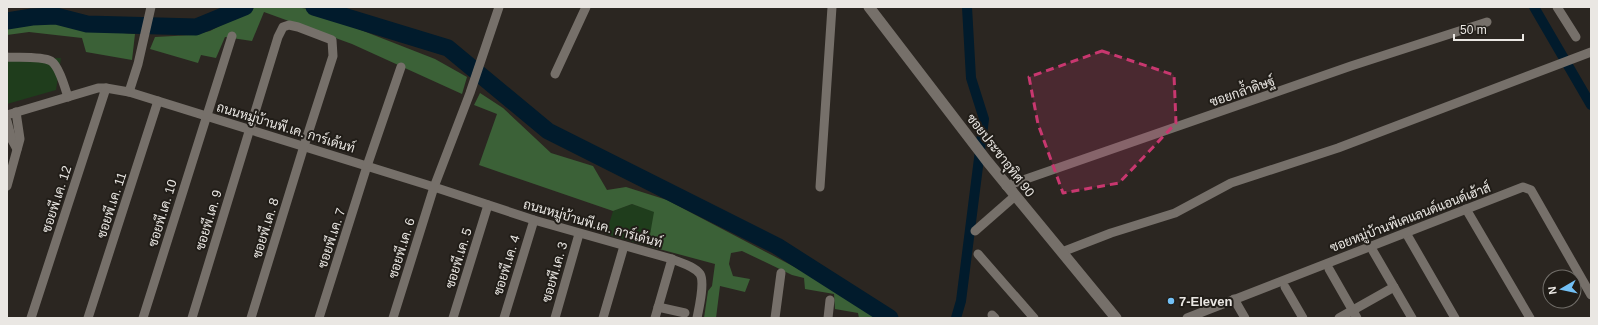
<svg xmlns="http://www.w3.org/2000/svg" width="1598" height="325" viewBox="0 0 1598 325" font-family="Arial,Sarabun,sans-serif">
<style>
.green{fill:#1f3d1c}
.forest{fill:#3b6137}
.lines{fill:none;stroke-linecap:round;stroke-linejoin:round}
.canal{stroke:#011b2c;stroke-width:10}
.river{stroke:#011b2c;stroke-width:17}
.minor{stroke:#76706a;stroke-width:9}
.tertiary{stroke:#76706a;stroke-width:11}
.marked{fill:#c8376f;fill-opacity:0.2;stroke:#c8376f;stroke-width:3;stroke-dasharray:8 5;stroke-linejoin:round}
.poi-dot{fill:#73c1f6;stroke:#211d18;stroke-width:1.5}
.labels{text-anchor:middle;stroke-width:4;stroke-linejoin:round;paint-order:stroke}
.street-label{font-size:13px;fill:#eae7e3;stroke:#211d18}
.poi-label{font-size:13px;font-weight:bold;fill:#eae7e3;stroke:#211d18;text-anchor:start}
</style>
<rect width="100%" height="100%" fill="#2b2621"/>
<g class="green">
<path d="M61,58l-5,32 -49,14v-45z"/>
<path d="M632,204l23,8 -7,34 -42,-12 7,-23z"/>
</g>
<g class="forest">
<path d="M256,7h41l10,2 128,50 32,18 -5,17 -110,-50 -88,-32 -12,29 -27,-4 -9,21 -15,-3 -3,8 -48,-14 5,-12 38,-2 17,-4z"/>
<path d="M17,21l46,1 26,8 46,4 -3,26 -46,-8 -4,-14 -53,-6 -22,3v-11z"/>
<path d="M480,93l23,15 48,45 42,13 14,24 19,-3 41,13 160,84 51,34h-19l-1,-5 -23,-4 -1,-15 -29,-5 -1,-11 -12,-3 -50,-24 -11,2 -2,11 4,12 17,3 -5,13 -25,-6 -4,32h-12l4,-27 4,-5 3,-22 -67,-18 6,-34 -22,-8 -19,7 -134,-46 18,-51 -23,-9z"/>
</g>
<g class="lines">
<g class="canal">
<path d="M1534,7l57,98"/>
<path d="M956,318l5,-17 23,-182 -13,-41 -4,-71"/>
</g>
<g class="river">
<path d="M314,7l134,41 100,83 229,115 113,72"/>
<path d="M7,21l25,-4 24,-1 31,8 109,3 49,-20"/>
</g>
<g class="minor">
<path d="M1557,7l19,30"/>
<path d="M7,57c11,1 34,-1 44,4 8,5 14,27 17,36"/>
<path d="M555,74l31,-67"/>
<path d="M129,92l9,-28 13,-57"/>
<path d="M7,115l91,-27h8l23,4 305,95 100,33 138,39c9,4 22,7 28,15 5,8 -1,34 -3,44"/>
<path d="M7,121l5,19 5,9"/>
<path d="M7,186l13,-47 -4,-27"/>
<path d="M1006,186l345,-120 136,-44"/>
<path d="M820,187l12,-180"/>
<path d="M1466,209l64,109"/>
<path d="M975,231l40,-35"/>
<path d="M1406,233l49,85"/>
<path d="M1373,251l39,67"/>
<path d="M1062,252l49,-19 64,-20 56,-30 107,-35 253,-96"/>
<path d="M978,254l56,64"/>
<path d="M1329,269l28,49"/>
<path d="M1285,287l18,31"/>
<path d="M1234,299l11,19"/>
<path d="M658,307l27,6"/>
<path d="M992,315l3,3"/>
<path d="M31,318l75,-230"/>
<path d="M88,318l70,-217"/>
<path d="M143,318l89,-282"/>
<path d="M192,318l86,-281 5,-10 6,-2 9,2 34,13 1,16 -29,90 -53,172"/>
<path d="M319,318l48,-152 34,-99"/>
<path d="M393,318l41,-131 36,-94 29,-86"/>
<path d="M453,318l35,-113"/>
<path d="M504,318l30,-98"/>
<path d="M555,318l24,-84"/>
<path d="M603,318l21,-72"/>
<path d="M655,318l17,-59"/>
<path d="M775,318l6,-45"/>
<path d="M828,318l2,-18"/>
<path d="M1187,318l336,-131 8,3 60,105"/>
<path d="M1339,318l55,-31"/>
</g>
<path class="tertiary" d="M869,7l118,154 129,157"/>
</g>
<path class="marked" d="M1102,51l72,24 2,48 -57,60 -56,10 -25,-69 -9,-47z"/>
<circle class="poi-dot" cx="1171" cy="301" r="4"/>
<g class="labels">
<g class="street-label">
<text transform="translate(1242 91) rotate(-19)" y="5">ซอยกล้ำดิษฐ์</text>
<text transform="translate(286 127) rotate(17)" y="5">ถนนหมู่บ้านพี.เค. การ์เด้นท์</text>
<text transform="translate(1001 155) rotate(52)" y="5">ซอยประชาอุทิศ 90</text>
<text transform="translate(56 199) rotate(-72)" y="5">ซอยพี.เค. 12</text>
<text transform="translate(111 205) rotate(-72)" y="5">ซอยพี.เค. 11</text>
<text transform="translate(162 213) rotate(-73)" y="5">ซอยพี.เค. 10</text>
<text transform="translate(1410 217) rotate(-21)" y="5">ซอยหมู่บ้านพีเคแลนด์แอนด์เฮ้าส์</text>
<text transform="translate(208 220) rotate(-73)" y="5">ซอยพี.เค. 9</text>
<text transform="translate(593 223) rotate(16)" y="5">ถนนหมู่บ้านพี.เค. การ์เด้นท์</text>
<text transform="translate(265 228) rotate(-73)" y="5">ซอยพี.เค. 8</text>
<text transform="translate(331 238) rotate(-72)" y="5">ซอยพี.เค. 7</text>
<text transform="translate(401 248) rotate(-73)" y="5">ซอยพี.เค. 6</text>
<text transform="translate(458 258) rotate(-73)" y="5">ซอยพี.เค. 5</text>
<text transform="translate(506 265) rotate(-73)" y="5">ซอยพี.เค. 4</text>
<text transform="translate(554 272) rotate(-74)" y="5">ซอยพี.เค. 3</text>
</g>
<g class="poi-label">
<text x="1179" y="306">7-Eleven</text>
</g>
</g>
<rect width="1598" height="325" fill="none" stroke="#eae7e3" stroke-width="16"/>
<g transform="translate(1562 289) rotate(261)"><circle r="19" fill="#211d18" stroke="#716e69"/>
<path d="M0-3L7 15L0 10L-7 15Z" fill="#73c1f6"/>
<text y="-6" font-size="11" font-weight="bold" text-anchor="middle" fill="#eae7e3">N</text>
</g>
<path d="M1454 34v6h69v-6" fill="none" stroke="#eae7e3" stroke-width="2"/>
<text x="1460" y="34" font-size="12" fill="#eae7e3" stroke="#211d18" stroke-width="3" paint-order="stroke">50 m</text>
</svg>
